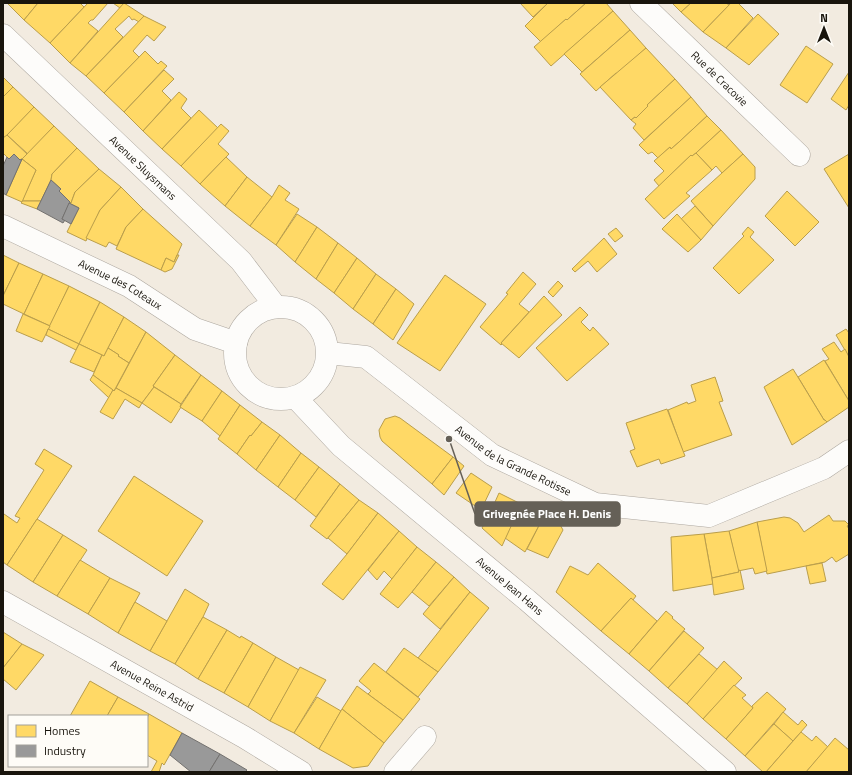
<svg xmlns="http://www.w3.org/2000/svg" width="852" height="775" viewBox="0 0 852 775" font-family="'Titillium Web',sans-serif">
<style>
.homes{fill:#ffd966;stroke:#ba9e4b}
.industry{fill:#999;stroke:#73716f}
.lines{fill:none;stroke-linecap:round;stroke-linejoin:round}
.minor-casing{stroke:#ada79f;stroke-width:23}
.minor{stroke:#fdfcfa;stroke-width:22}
.labels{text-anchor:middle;stroke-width:4;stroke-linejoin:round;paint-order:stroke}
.street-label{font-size:11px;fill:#19150d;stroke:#fefcf7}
.leader{fill:none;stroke:#656057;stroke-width:1.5}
.callout-dot{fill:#656057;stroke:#fefcf7;stroke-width:1.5}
.callout{fill:#656057;stroke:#656057;stroke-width:1.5}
.callout-label{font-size:12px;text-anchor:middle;font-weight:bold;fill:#fff}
</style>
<rect width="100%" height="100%" fill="#f2ebe0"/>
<g class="homes">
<path d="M7,3h31l-14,17z"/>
<path d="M38,3h42l4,4 -34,36 -26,-23z"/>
<path d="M88,3h20l-15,17h-2l-3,3 10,8 -28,32 -20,-20z"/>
<path d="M113,3h11l-4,5z"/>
<path d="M124,3l20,13 -5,6 -5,-3 -2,1 -3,-4 -14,13 8,8 -37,39 -16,-13z"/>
<path d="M520,3h28l-15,14z"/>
<path d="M548,3h38l-19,17 -1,-1 -25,23 -16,-16z"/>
<path d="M586,3h20l7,8 -62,55 -17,-19 32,-28 1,1z"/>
<path d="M672,3h19l-10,9z"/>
<path d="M691,3h35l3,2 -26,27 -22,-20z"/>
<path d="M731,3h7l15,15 -27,30 -23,-16z"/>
<path d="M613,11l17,19 -48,42 -18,-18z"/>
<path d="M758,14l21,20 -30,31 -23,-17z"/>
<path d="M144,16l22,11 -12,14 -7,-6 -14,16 6,6 -35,36 -18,-17z"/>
<path d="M630,30l16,18 -28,26 -2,-1 -20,18 -16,-17z"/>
<path d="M806,46l27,18 -26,39 -27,-18z"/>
<path d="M646,48l29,31 -28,26 1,1 -12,12 -1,-1 -4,3 -31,-33z"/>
<path d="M145,51l13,13 3,-3 6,5 -43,46 -20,-19z"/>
<path d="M164,70l10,9 -12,12 9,9 -28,31 -19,-19z"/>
<path d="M849,72v33l-3,5 -15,-11z"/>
<path d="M3,77l10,10 -10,10z"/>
<path d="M675,79l16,18 -47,43 -11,-12 3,-4 -5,-4 4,-3 1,1 12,-12 -1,-1z"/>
<path d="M13,87l21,20 -29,31 -2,-3v-38z"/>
<path d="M179,92l8,7 -6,9 10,10 -29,31 -19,-18z"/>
<path d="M691,97l16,19 -28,26 -8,7 -1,-2 -12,11 -6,-6 -4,2 -9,-9z"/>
<path d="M34,107l20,19 -26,28 -21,-19z"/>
<path d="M199,110l19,18 -37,38 -19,-17z"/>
<path d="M707,116l14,14 -25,23 -4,3 -1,-1 -32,31 -5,-6 10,-9 -10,-10 16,-14 1,2 8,-7z"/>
<path d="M221,124l8,7 -11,13 11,10 -29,30 -19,-18z"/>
<path d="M54,126l23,22 -25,26 -1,6 -10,21h-19l14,-31 -14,-11z"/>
<path d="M721,130l22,24 -21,19 -6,-7 -4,4 -16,-17z"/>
<path d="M7,135l20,19 -5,5 -2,1 -6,-6 -5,5 -6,-6v-15z"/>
<path d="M77,148l22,21 -24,23 -4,11 -12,-12 2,-2 -10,-9 1,-6z"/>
<path d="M696,153l16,17 -26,23 4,3 -26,23 -19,-20 46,-44 1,1z"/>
<path d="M743,154l12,13v12l-42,47 -22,-25z"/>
<path d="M849,154v54l-25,-39z"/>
<path d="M226,157l21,20 -22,29 -25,-22z"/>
<path d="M22,159l14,11 -14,32 -16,-7z"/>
<path d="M99,169l22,18 -21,23 -14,31 -19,-9 12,-24 -10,-5h2l4,-11z"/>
<path d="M247,177l25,20 -22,29 -25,-20z"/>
<path d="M279,185l11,8 -5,7 14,9 -23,36 -26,-19 22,-29z"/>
<path d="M121,187l22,22 -17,18 -9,19 -8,-4 -3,5 -20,-9 14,-28z"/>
<path d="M787,191l32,31 -24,24 -30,-30z"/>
<path d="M22,202v-1h19l-4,8 -16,-6z"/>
<path d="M695,206l18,20 -12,14 -20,-21z"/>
<path d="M143,209l39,35 -8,18 -8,-4 -5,12 -45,-21 10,-22z"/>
<path d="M297,214l20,13 -22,35 -19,-17z"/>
<path d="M677,214l24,26 -13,12 -26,-23z"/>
<path d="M317,227l21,16 -22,36 -21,-17z"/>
<path d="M748,227l6,5 -4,5 24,23 -35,34 -26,-26 31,-32 -2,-2z"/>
<path d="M616,228l7,8 -8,6 -7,-8z"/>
<path d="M604,238l13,16 -20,18 -9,-11 -13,11 -3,-3z"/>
<path d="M338,243l19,15 -23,35 -18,-14z"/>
<path d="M3,255l16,8 -16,33z"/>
<path d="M177,255h2l-7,14 -7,3 -4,-2 5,-12 8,4z"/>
<path d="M357,258l19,16 -23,35 -19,-16z"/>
<path d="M19,263l24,11 -19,40 -21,-10v-8z"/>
<path d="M523,272l13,12 -17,20 10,8 -28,31 1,1 -1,1 -21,-18 28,-33 -2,-1z"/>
<path d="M43,274l26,12 -19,40 -26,-12z"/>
<path d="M376,274l20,15 -23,35 -20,-15z"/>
<path d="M445,275l41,29 -46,67 -43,-28z"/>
<path d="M558,281l5,5 -10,11 -5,-5z"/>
<path d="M69,286l31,16 -21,42 -31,-15z"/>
<path d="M396,289l18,15 -21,36 -20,-16z"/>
<path d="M544,296l18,19 -14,13 -29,30 -18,-15z"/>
<path d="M100,302l24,15 -20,39 -25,-12z"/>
<path d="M580,307l8,8 -7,7 9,9 3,-4 16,17 -42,37 -31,-33z"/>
<path d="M23,314l27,12 -8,16 -26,-11z"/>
<path d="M124,317l22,15 -17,31 -11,-7 1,-1 -11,-7z"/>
<path d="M48,329l31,15 -3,6 -30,-15z"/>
<path d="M846,329l3,4v24l-13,-22z"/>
<path d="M146,332l29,23 -22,31 1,1 -12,16 -26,-15z"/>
<path d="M834,342l7,10 4,-3 4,8v44l-24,-40 4,-2 -7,-10z"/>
<path d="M79,344l23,11 -8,17 -24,-10z"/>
<path d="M108,348l11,7 -1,1 11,7 -15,28 -21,-16 9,-20 2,1z"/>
<path d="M175,355l26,20 -20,29 -28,-18z"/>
<path d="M824,360l25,41v6l-22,15 -2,-2h-1l-26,-43z"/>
<path d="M793,369l31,51h1l2,2 -35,23 -28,-58z"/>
<path d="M93,375l20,15 -4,8 -19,-18z"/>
<path d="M201,375l21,16 -20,30 -22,-14z"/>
<path d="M715,377l8,24 -4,1 13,33 -49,17 -15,-42 19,-8 1,2 8,-3 -5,-16z"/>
<path d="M154,387l27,17 -1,3h1l-10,16 -29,-20z"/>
<path d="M116,388l26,15 -3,5 -14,-9 -12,20 -13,-7 13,-22 1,1z"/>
<path d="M222,391l18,14 -20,31 -18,-15z"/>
<path d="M240,405l22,17 -11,14 -1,-1 -13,19 -19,-15z"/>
<path d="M667,409l18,47 -24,8 -2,-5 -22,8 -7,-16 5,-2 -9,-26z"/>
<path d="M395,416l5,2 53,39 -21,27 -50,-43 -2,-4 -1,-7 6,-11z"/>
<path d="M262,422l18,13 -24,35 -19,-16 13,-19 1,1z"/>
<path d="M280,435l21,18 -23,34 -22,-17z"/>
<path d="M44,449l28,17 -65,99 -4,-3v-47l1,-1 13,9 3,-5 -5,-2 29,-46 -9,-6z"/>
<path d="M301,453l18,14 -24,33 -17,-13z"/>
<path d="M453,457l11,9 -20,29 -12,-11z"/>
<path d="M319,467l21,17 -24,33 -21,-17z"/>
<path d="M471,473l21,14 -11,23 -25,-17z"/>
<path d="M134,476l69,45 -36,55 -69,-45z"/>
<path d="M340,484l19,16 -32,39 -17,-13z"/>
<path d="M499,493l22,11 -8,18 -22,-11z"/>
<path d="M359,500l19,13 -31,41 -19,-16z"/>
<path d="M521,504l23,9v3l-19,36 -20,-14z"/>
<path d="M491,511l22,11 -11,24 -20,-18z"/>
<path d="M378,513l21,18 -56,69 -21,-16 25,-30z"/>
<path d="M829,515l4,6h12l4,4 -2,1 2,3v25l-13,8 -4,-5 -7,5 -58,12 -10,-52 27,-5 6,1 8,5 6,9z"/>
<path d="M544,516l14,5 5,9 -15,28 -21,-9z"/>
<path d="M37,519l26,16 -30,47 -26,-17z"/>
<path d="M757,522l10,49 -12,3 -2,-6 -15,3 -9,-40z"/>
<path d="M399,531l18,16 -25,32 -8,-8 -7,9 -9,-10z"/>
<path d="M729,531l10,41 -27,6 -8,-44z"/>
<path d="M704,534l9,50 -40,7 -2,-54z"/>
<path d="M63,535l24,15 -30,46 -24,-14z"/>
<path d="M417,547l19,15 -24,30 -14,16 -18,-14z"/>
<path d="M80,560l30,18 -22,36 -31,-18z"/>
<path d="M436,562l18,15 -25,29 -17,-14z"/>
<path d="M598,563l38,33 -3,4 -2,-2 -30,33 -45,-39 14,-26 18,9z"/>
<path d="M822,563l4,18 -16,3 -4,-18z"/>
<path d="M740,570l4,19 -30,6 -2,-17 27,-6 -1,-1z"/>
<path d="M454,577l16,15 -30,37 -17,-15z"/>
<path d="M110,578l30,15 -22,40 -30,-19z"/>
<path d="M185,589l24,15 -6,13 -28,47 -25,-13z"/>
<path d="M470,592l19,16 -51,64 -20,-14z"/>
<path d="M631,598l26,23 -28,33 -28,-23z"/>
<path d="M135,602l32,19 -17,30 -32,-18z"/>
<path d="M666,611l7,6 -1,1 13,11 -36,42 -20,-17z"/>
<path d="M203,617l24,13 -29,49 -23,-15z"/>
<path d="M227,630l13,8 1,-2 12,7 -29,50 -26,-14z"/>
<path d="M684,631l20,17 -36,40 -19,-17z"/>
<path d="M3,632l19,12 -19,24z"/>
<path d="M253,643l23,14 -28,50 -24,-14z"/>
<path d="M22,644l22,11 -28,35 -13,-11v-11z"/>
<path d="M404,648l34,24 -20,25 -32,-25z"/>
<path d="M699,654l19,16 -31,34 -19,-16z"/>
<path d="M276,657l23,13 -29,51 -22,-14z"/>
<path d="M724,661l18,17 -39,41 -16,-15z"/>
<path d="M374,663l46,36 -17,21 -35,-26 3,-3 -12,-10z"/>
<path d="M300,667l26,13 -32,53 -24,-12z"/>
<path d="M90,681l28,16 -11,19h-37z"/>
<path d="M734,685l12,10 -4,3 11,10 -27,31 -23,-20z"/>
<path d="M357,686l46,34 -19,23 -42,-34z"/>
<path d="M767,692l19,17 -41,47 -19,-17 27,-31 -1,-2z"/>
<path d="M118,697l31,17 -2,4v-2h-40z"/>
<path d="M317,697l24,14 -22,38 -25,-16z"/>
<path d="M342,709l42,34 -16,23 -15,2 -34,-19z"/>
<path d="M783,712l15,13 4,-5 5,5 -14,16 -19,-17z"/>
<path d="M149,714l33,19 -18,32 -2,-2 -3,9h-8l6,-11 -10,-6v-37z"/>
<path d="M774,724l19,17 -27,31h-3l-18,-16z"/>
<path d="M801,732l11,9 4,-5 12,11 -22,25h-40z"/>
<path d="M835,738l14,12v22h-43z"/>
</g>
<g class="industry">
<path d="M14,154l6,6 2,-1 -16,36 -3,-2v-27l4,-9 2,2z"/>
<path d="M51,180l10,9 -2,2 11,11 -8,17 3,1 -2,3 -26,-14z"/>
<path d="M69,203l10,5 -8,16 -9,-5z"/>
<path d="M182,733l38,21 -11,18h-18l-21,-17z"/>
<path d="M220,754l27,16 -2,2h-36z"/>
</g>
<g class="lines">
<g class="minor-casing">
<g id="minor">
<path id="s1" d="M641,3l158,152"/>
<path id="s2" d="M3,35l238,226 35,46"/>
<path id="s3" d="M3,226l126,60 66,43 41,14"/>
<circle cx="281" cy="353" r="46"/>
<path id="s4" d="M328,353l38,4 126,98 103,49 114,12 115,-48 25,-17"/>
<path id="s5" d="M296,398l45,48 186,154 198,172"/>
<path id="s6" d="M3,602l241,135 57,35"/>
<path d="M395,772l30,-35"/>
</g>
</g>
<use href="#minor" class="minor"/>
</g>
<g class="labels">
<g class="street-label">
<text dy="4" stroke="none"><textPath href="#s1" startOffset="109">Rue de Cracovie</textPath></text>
<text dy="4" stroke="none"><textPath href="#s2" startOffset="193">Avenue Sluysmans</textPath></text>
<text dy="4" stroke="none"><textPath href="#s3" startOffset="131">Avenue des Coteaux</textPath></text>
<text dy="4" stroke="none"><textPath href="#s4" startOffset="219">Avenue de la Grande Rotisse</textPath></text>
<text dy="4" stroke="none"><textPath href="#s5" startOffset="285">Avenue Jean Hans</textPath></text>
<text dy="4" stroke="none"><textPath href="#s6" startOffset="171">Avenue Reine Astrid</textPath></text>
</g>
</g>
<path class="leader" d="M449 439L475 514"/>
<circle class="callout-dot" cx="449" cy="439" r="4"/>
<rect class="callout" x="475" y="502" width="145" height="24" rx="4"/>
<g class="callout-label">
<text x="547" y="518">Grivegnée Place H. Denis</text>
</g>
<rect width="852" height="775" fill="none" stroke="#19150d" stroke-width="8"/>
<rect x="8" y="715" width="140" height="52" fill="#fefcf7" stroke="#a2a099"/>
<rect x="16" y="725" width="20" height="12" fill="#ffd966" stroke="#a2a099"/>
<text x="44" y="735" font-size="12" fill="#19150d">Homes</text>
<rect x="16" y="745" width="20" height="12" fill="#999999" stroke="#a2a099"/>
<text x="44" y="755" font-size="12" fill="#19150d">Industry</text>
<g transform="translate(824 28)" stroke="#fefcf7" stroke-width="3" paint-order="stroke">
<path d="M0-3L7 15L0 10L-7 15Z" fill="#19150d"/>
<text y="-6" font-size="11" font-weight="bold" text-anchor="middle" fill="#19150d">N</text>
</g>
</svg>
